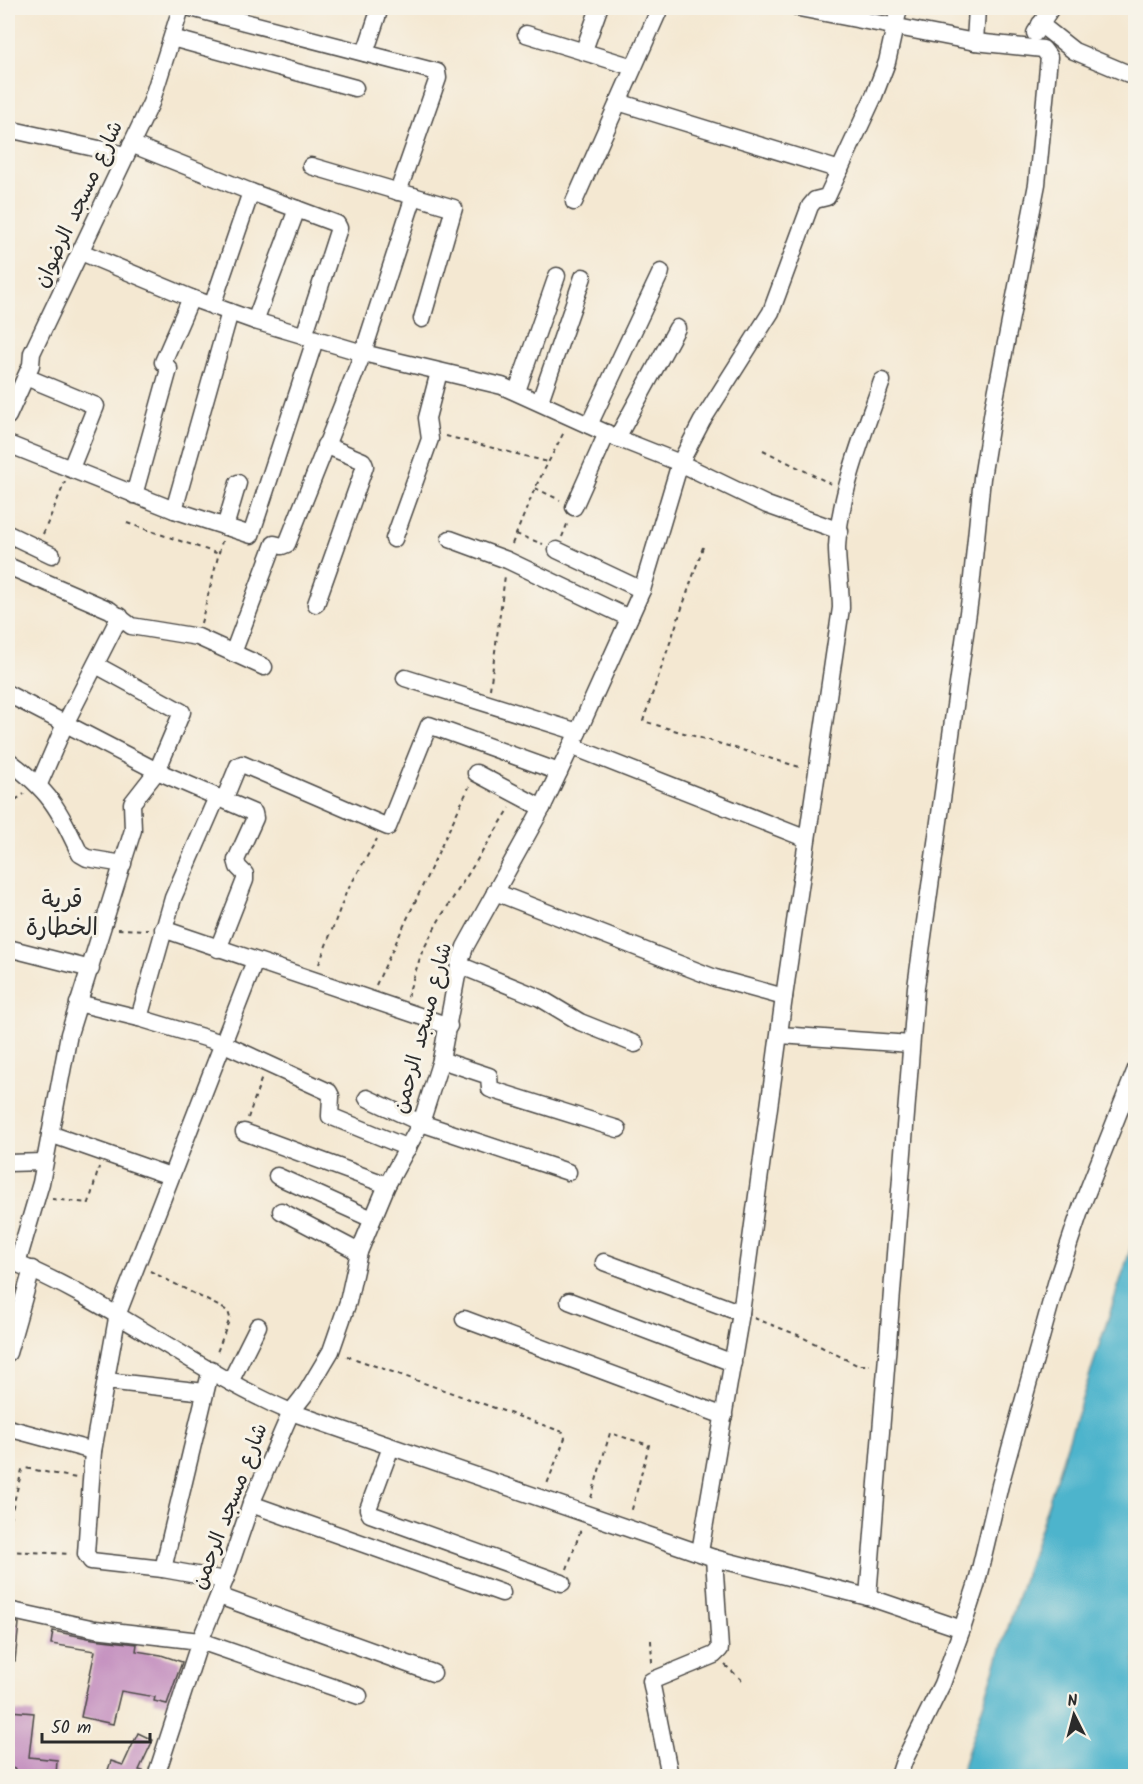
<svg xmlns="http://www.w3.org/2000/svg" width="1143" height="1784" viewBox="0 0 1143 1784" font-family="Kalam,'Playpen Sans Arabic',sans-serif">
<style>
.water{fill:#4db4cc;stroke:#3c707c;stroke-width:1.5}
.building{fill:#c592c0}
.lines{fill:none;stroke-linecap:round;stroke-linejoin:round}
.minor-casing{stroke:#494744;stroke-width:19}
.path{stroke:#494744;stroke-width:2;stroke-dasharray:4.5 4.5;stroke-linecap:butt}
.minor{stroke:#fff;stroke-width:16}
.labels{text-anchor:middle;stroke-width:6;stroke-linejoin:round;paint-order:stroke}
.street-label{font-size:21px;fill:#2b2b2b;stroke:#f7f3e8}
.quarter-label{font-size:24px;fill:#2b2b2b;stroke:#f7f3e8}
</style>
<rect width="100%" height="100%" fill="#f7f3e8"/>
<filter id="ink" filterUnits="userSpaceOnUse"><feTurbulence type="fractalNoise" baseFrequency=".0167" numOctaves="2"/><feDisplacementMap in="SourceGraphic" scale="12" xChannelSelector="R" yChannelSelector="G"/><feConvolveMatrix kernelMatrix="1 2 1 2 8 2 1 2 1" color-interpolation-filters="sRGB"/></filter>
<filter id="wash" filterUnits="userSpaceOnUse"><feTurbulence type="fractalNoise" baseFrequency=".008" numOctaves="4" result="noise"/><feDisplacementMap in="SourceGraphic" scale="24" xChannelSelector="R" yChannelSelector="G"/><feGaussianBlur stdDeviation="1.35" result="paint"/><feColorMatrix in="noise" values="0 0 0 0 0 0 0 0 0 0 0 0 0 0 0 0 0 1.4 0 .05"/><feComposite in="paint" operator="in"/></filter>
<g filter="url(#wash)">
<rect width="100%" height="100%" fill="#f4e8d2"/>
<path class="water" d="M1135,1235v541h-175z"/>
<g id="blocks">
<g class="building">
<path d="M8,1621l11,2 -4,38 -7,-1z"/>
<path d="M53,1631l40,8 44,5 -1,7 25,4 21,7 -15,42 -13,-3 1,-4 -34,-6 -8,33 -32,-7 14,-66 -44,-7z"/>
<path d="M10,1711l24,2 -5,44 28,3 -1,16h-42l1,-7 -7,-2z"/>
<path d="M138,1733l15,7 -14,30 7,2v4h-40l5,-15 12,4z"/>
</g>
</g>
</g>
<g filter="url(#ink)">
<use href="#blocks" fill-opacity="0" stroke="#494744" stroke-width="1.5"/>
<g class="lines">
<g class="minor-casing">
<g id="minor">
<path d="M191,8l246,64 1,6 -40,114"/>
<path d="M799,8l176,34 68,7 6,8 -12,127 -43,220 -12,74 -12,120 -54,389 -48,610"/>
<path d="M1040,24l34,27 62,26"/>
<path d="M1035,33l16,-25"/>
<path d="M526,34l107,33"/>
<path d="M172,38l183,50"/>
<path d="M975,42l2,-34"/>
<path d="M584,50l15,-42"/>
<path d="M365,53l15,-45"/>
<path d="M618,102l222,68"/>
<path d="M8,129l118,26"/>
<path d="M131,144l120,48"/>
<path d="M311,166l143,42 -32,111"/>
<path d="M574,202l86,-194"/>
<path d="M297,209l40,15 2,4 -35,108"/>
<path d="M81,252l110,46"/>
<path d="M255,321l108,32 139,33 115,52 63,25 87,42 73,26"/>
<path d="M26,377l70,29 -25,62"/>
<path d="M517,391l40,-115"/>
<path d="M540,401l43,-124"/>
<path d="M8,416l23,-51 1,-12 119,-250 30,-95"/>
<path d="M589,425l72,-153"/>
<path d="M617,438l60,-110"/>
<path d="M8,444l166,66 56,-198"/>
<path d="M134,495l35,-126 -6,-7 28,-64 64,23 42,-112 -46,-17 -39,114"/>
<path d="M574,507l33,-74"/>
<path d="M174,510l77,25 64,-195"/>
<path d="M225,527l13,-44"/>
<path d="M8,534l44,21"/>
<path d="M394,539l36,-100 -3,-21 12,-46"/>
<path d="M450,539l57,21 122,58"/>
<path d="M557,550l85,40"/>
<path d="M8,566l102,44 21,16 67,11 66,30"/>
<path d="M316,604l49,-138 -2,-5 -38,-16"/>
<path d="M233,653l41,-109 8,2 5,-2 76,-191 51,-157"/>
<path d="M405,678l173,54"/>
<path d="M8,694l149,77 97,42 1,5 -19,42 2,7 7,7v6l-27,69"/>
<path d="M571,746l236,93"/>
<path d="M8,760c43,33 49,46 72,94l7,4 36,6"/>
<path d="M476,773l66,35"/>
<path d="M39,784l26,-60 55,-108"/>
<path d="M224,800l14,-34 4,-2 146,63 41,-102 130,47"/>
<path d="M495,892l220,86 69,19"/>
<path d="M163,929l286,97"/>
<path d="M8,948l83,21"/>
<path d="M459,965l81,33 40,24 55,22"/>
<path d="M78,1003l61,15 83,25 107,49 2,4 -1,20 78,32"/>
<path d="M139,1018l34,-120 44,-101"/>
<path d="M780,1035l131,9"/>
<path d="M441,1060l48,16 1,13 128,40"/>
<path d="M367,1098l54,25 147,49"/>
<path d="M244,1132l143,53"/>
<path d="M50,1134l120,42"/>
<path d="M8,1163l35,-1"/>
<path d="M277,1176l95,43"/>
<path d="M281,1211l78,41"/>
<path d="M8,1260c102,40 184,110 283,152l423,146 154,39 94,32"/>
<path d="M604,1262l137,51"/>
<path d="M17,1264l24,-81 28,-149 64,-204 -1,-27 25,-32 25,-59 -86,-47"/>
<path d="M569,1301l164,62"/>
<path d="M464,1319l260,97"/>
<path d="M8,1353l24,-84"/>
<path d="M106,1381l99,11"/>
<path d="M230,1382l28,-56"/>
<path d="M8,1428l85,23"/>
<path d="M391,1447l-23,62 2,5 192,69"/>
<path d="M251,1504l251,89"/>
<path d="M700,1552l41,-239 43,-316 57,-389c0,-21 -4,-41 -4,-61 3,-56 27,-114 45,-166"/>
<path d="M163,1569l48,-200"/>
<path d="M225,1580l-62,-11 -72,-8 -5,-7 7,-103 25,-138 137,-352"/>
<path d="M219,1596l214,77"/>
<path d="M8,1610l87,19 105,12 159,55"/>
<path d="M156,1776l44,-135 25,-61 26,-76 40,-92 15,-19 25,-42 17,-49 11,-50 28,-67 34,-62 20,-63 18,-95 6,-18 77,-139 36,-76 64,-142 38,-127 22,-42 69,-109 39,-106 5,-6 12,-3 47,-101 13,-34 12,-54"/>
<path d="M670,1776l-19,-95 63,-26 6,-6 -6,-91"/>
<path d="M899,1776l5,-15 38,-77 20,-55 14,-43 24,-101 57,-205 25,-75 54,-136"/>
</g>
</g>
<g class="path">
<path d="M446,436l102,26"/>
<path d="M763,450l68,34"/>
<path d="M535,488l25,12"/>
<path d="M127,523l92,31"/>
<path d="M43,534l22,-52"/>
<path d="M516,534l27,10"/>
<path d="M562,537l6,-15"/>
<path d="M512,544l23,-56 29,-56"/>
<path d="M703,547l-60,174 160,47"/>
<path d="M201,623l21,-82"/>
<path d="M490,689l15,-113"/>
<path d="M8,805l16,-11"/>
<path d="M118,929l30,1"/>
<path d="M319,964l27,-71 31,-54"/>
<path d="M376,985l93,-198"/>
<path d="M407,997l15,-45 17,-32 71,-112"/>
<path d="M248,1118l14,-41"/>
<path d="M52,1199l37,4 10,-36"/>
<path d="M150,1271l78,40 2,7 -14,37"/>
<path d="M754,1318l44,17 59,30h13"/>
<path d="M347,1356l216,76 2,6 -18,46"/>
<path d="M591,1498l19,-65 39,12 -18,68"/>
<path d="M8,1526l14,-56 3,-2 51,10"/>
<path d="M8,1551l63,3"/>
<path d="M567,1569l14,-40"/>
<path d="M651,1640l1,23"/>
<path d="M725,1665l17,15"/>
</g>
<use href="#minor" class="minor"/>
</g>
</g>
<g class="labels">
<g class="street-label">
<text transform="translate(78 204) rotate(-65)" y="7">شارع مسجد الرضوان</text>
<text transform="translate(422 1028) rotate(-75)" y="7">شارع مسجد الرحمن</text>
<text transform="translate(229 1506) rotate(-69)" y="7">شارع مسجد الرحمن</text>
</g>
<g class="quarter-label">
<text x="62" y="907">قرية<tspan x="62" dy="28">الخطارة</tspan></text>
</g>
</g>
<rect width="1143" height="1784" fill="none" stroke="#f7f3e8" stroke-width="30"/>
<g transform="translate(1074 1715) rotate(354)" stroke="#f7f3e8" stroke-width="4.5" paint-order="stroke">
<path d="M0-4.5L10 22L0 15L-10 22Z" fill="#2b2b2b"/>
<text y="-9" font-size="16" font-weight="bold" text-anchor="middle" fill="#2b2b2b">N</text>
</g>
<path d="M42 1733v9h108v-9" fill="none" stroke="#2b2b2b" stroke-width="3"/>
<text x="51" y="1733" font-size="18" fill="#2b2b2b" stroke="#f7f3e8" stroke-width="4.5" paint-order="stroke">50 m</text>
</svg>
